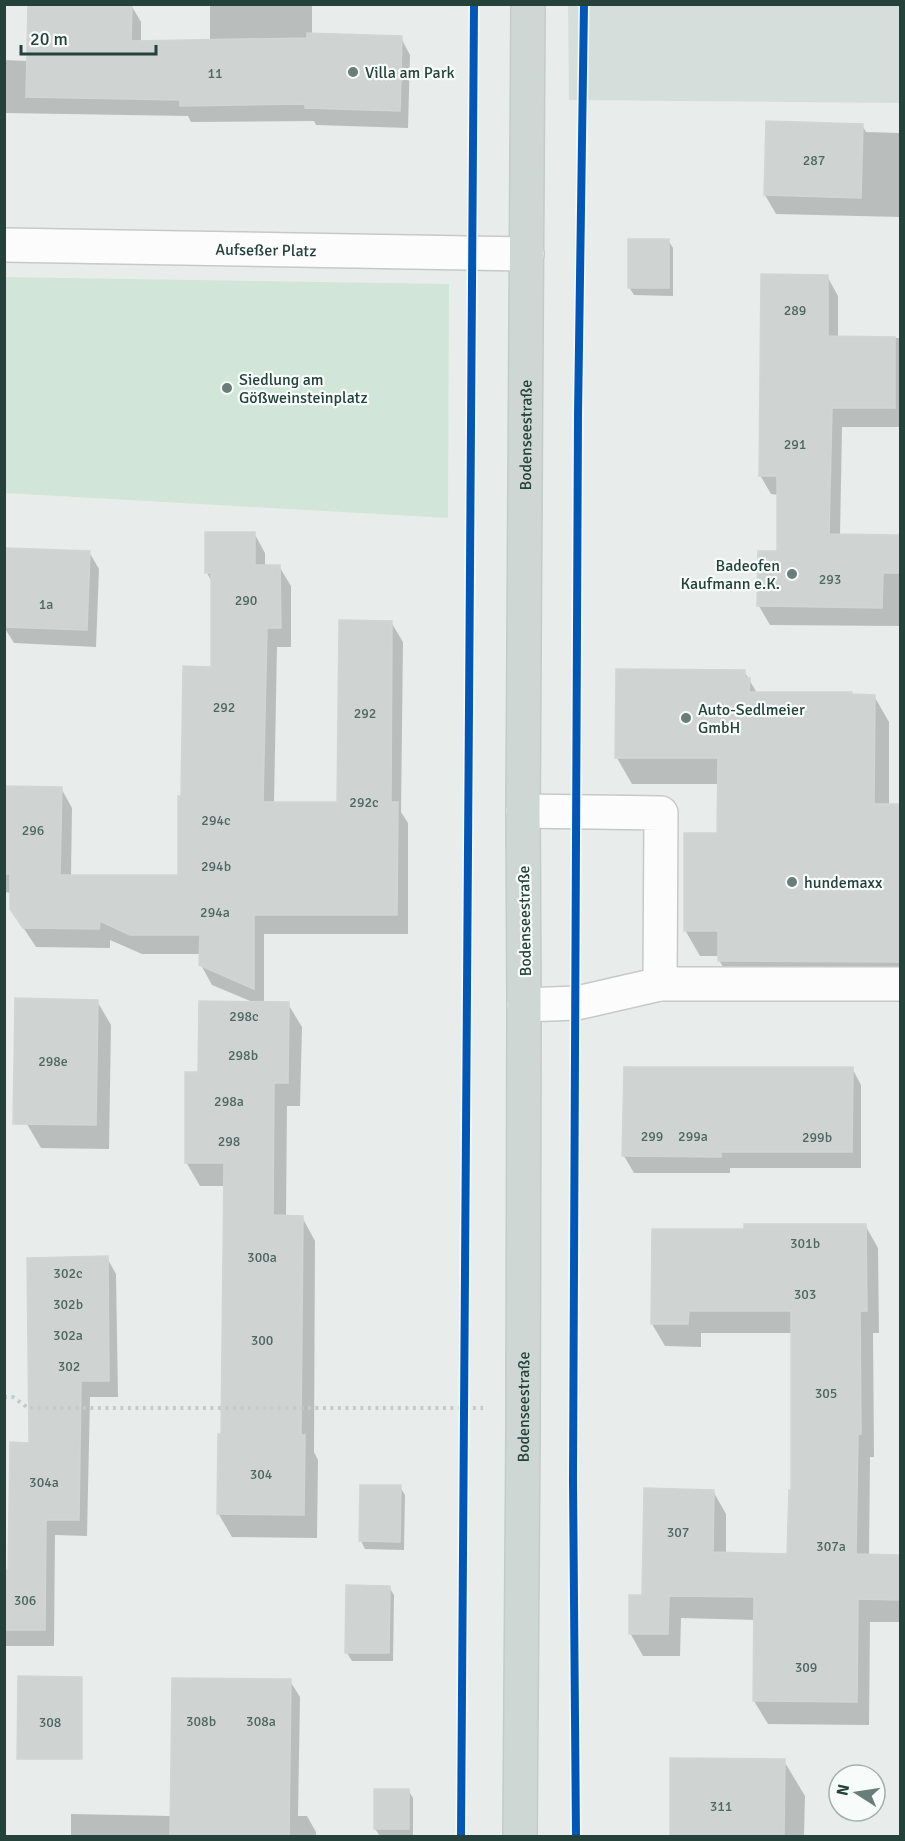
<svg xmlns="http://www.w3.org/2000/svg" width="905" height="1841" viewBox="0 0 905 1841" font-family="Signika,sans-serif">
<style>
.built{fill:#d6dedb}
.green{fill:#d1e6d8}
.shadow{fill:#0003}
.building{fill:#cfd4d2;stroke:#d1d6d4;stroke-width:1.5}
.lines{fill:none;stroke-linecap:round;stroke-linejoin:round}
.minor-casing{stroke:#c5cac8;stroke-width:36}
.major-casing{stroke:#c3ccc9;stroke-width:36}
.path{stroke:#c3ccca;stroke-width:4;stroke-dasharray:3 4.5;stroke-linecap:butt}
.minor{stroke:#fcfcfc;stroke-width:33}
.major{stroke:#cfd7d5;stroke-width:33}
.cycleway-casing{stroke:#f7fbf9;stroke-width:11}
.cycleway{stroke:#0057b8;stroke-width:8}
.poi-dot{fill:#697e78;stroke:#f7fbf9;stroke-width:2}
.labels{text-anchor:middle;stroke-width:4.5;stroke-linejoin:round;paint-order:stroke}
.number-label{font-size:14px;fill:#506761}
.poi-label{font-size:16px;fill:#24423a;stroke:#f7fbf9;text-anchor:start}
.street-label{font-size:16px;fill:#24423a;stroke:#f7fbf9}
</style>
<rect width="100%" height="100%" fill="#e8edeb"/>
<path class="built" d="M568,5h332v98l-331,-3z"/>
<path class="green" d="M5,277l444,7 -1,234 -443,-25z"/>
<g class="shadow">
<path d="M210,4h102v31l89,3 9,17 -2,73 -92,-3 -2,-4 -123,1 -3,-6 -184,-3v-53l24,1 103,-56 10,17v21l69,-1z"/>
<path d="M862,125l4,7 34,1v84l-124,-3 -11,-19z"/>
<path d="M668,240l5,8v48l-39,-1 -5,-8z"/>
<path d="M827,276l11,20v42h62v89h-58l-2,109h60v90l-130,-1 -11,-19 20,-53v-58l-8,-1 -11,-19z"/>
<path d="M254,533l11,20v13h14l12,20v61h-14l-3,157 65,-1 52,-181 12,20 -2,170 7,11v111h-144v69l24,1 14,23 -2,79h-13l-1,111h16l13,24 -1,211 4,8 -1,78 -85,-1 -14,-24 4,-78 4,-249h-26l-14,-24 14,-88 55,-71 -43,-18 -11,-20v-11h-59l-32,-14v8l-74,-1 -25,-38 1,-16 -8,-1v-104h57l11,20 -1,68 108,1 3,-79 31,-130v-84l-6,-11z"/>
<path d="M89,552l10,17 -3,78 -82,-4 -10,-16z"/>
<path d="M744,671l13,22 117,3 15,26v84h11v181l-166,-1 -15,-26v-4h-19l-15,-26 34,-95v-51h-87l-15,-26z"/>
<path d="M97,1001l14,24 -2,124 -68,-1 -14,-24z"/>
<path d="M852,1068l9,17v83h-131v5h-96l-10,-17z"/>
<path d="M865,1225l13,23 1,85h-6l1,124h-4l-1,99h31v66h-30l-1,103 -101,-1 -14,-23 2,-81 -75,-2 -1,38h-37l-13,-23 14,-37 69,-105 13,23v40l63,2 4,-64v-159h-92v14l-36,-1 -13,-22 93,-93z"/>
<path d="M107,1258l9,16 2,123h-28l-3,139 -32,-1 -1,111h-50v-74h6l21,-128z"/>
<path d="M400,1487l5,8 -1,55 -39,-1 -4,-8z"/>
<path d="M389,1587l5,8 -1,66h-41l-5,-8z"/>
<path d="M290,1681l10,16 -2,119h9l9,16v4h-245v-22l101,2z"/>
<path d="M672,1760l112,1 21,35 -1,40h-133z"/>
<path d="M408,1790l5,8v38h-33l-5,-7z"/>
</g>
<g class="building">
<path d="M28,4h104l-1,37 176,-3v-5l95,3 -2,75 -95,-3v-4l-125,2v-6l-154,-3z"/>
<path d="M766,121l97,3 -2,74 -97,-3z"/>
<rect x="628" y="239" width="41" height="49"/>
<path d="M761,274l67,1v61l67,1v71h-63l-3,126 71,1v38h-17l-1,35 -125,-2 1,-55h19v-75h-18z"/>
<path d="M205,532h50v33h25l1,63h-14l-4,174h74l2,-182 53,1 -1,181h7l-1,113h-143v74l-55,-24 1,-30h-70l-30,-14 -1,8 -76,-1 -13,-19v-35h-6v-88l58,1 -2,88h118v-79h3l2,-130 28,1v-94h-6z"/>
<path d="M6,548l84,3 -3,79 -83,-3z"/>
<path d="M616,669l129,1v8h5l-1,14h103v2l23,1 -1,109h26v158l-182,-1v-30h-34v-98h33l1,-75h-103z"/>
<path d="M15,998l83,2 -2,125 -83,-1z"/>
<path d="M199,1001l90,1 -1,81h-14l-1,132 30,1 -2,219h4l-1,80 -87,-1 1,-80h3l3,-271h-39v-91h13z"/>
<path d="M624,1067h229l-1,85h-131v5l-99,-1z"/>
<path d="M744,1224h122l1,87h-7l1,123h-3l-2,120 44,1v45l-42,-1 -1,103 -104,-1 1,-104 -85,-1 -1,38h-39v-39h13l2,-107 70,2 -1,62 74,2 2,-64h2v-179h-102l-1,13h-37l1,-95h92z"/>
<path d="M108,1256l1,125h-28l-2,139h-33l-1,110h-41v-60h4l2,-128 19,1 -2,-185z"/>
<path d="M360,1485h41l-1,57 -41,-1z"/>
<path d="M346,1585l44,1 -1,67h-44z"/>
<path d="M18,1676l64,1v82h-65z"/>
<path d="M172,1678l119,1 -2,157h-119z"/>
<path d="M670,1758l115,1 -1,77h-114z"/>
<rect x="374" y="1789" width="35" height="40"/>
</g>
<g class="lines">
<g class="minor-casing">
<g id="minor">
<path id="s1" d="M4,245l523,9"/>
<path d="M523,811l138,2 -1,171 -83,19 -53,2"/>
<path d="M660,984h240"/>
</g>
</g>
<g class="major-casing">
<g id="major">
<path id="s2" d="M520,1836l3,-404 1,-427 -1,-194 5,-807"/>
</g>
</g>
<path class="path" d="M4,1397h9l15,11h455"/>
<use href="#minor" class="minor"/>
<use href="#major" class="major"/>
<g class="cycleway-casing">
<g id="cycleway">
<path d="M461,1836l13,-1832"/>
<path d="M576,1836l-3,-356 5,-1065 6,-411"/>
</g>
</g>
<use href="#cycleway" class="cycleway"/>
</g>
<g class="poi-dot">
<circle cx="353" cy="72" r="6"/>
<circle cx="227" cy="388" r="6"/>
<circle cx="792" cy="574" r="6"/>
<circle cx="686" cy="718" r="6"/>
<circle cx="792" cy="882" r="6"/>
</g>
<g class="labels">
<g class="number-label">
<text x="215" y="78">11</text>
<text x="814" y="165">287</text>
<text x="795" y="315">289</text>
<text x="795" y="449">291</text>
<text x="830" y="584">293</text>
<text x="246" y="605">290</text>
<text x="46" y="609">1a</text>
<text x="224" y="712">292</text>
<text x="365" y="718">292</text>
<text x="364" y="807">292c</text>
<text x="216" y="825">294c</text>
<text x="33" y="835">296</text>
<text x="216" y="871">294b</text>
<text x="215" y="917">294a</text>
<text x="244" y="1021">298c</text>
<text x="243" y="1060">298b</text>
<text x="53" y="1066">298e</text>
<text x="229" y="1106">298a</text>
<text x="652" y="1141">299</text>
<text x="693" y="1141">299a</text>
<text x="817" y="1142">299b</text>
<text x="229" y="1146">298</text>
<text x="805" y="1248">301b</text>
<text x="262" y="1262">300a</text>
<text x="68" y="1278">302c</text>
<text x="805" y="1299">303</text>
<text x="68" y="1309">302b</text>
<text x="68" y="1340">302a</text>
<text x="262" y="1345">300</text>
<text x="69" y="1371">302</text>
<text x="826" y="1398">305</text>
<text x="261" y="1479">304</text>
<text x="44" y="1487">304a</text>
<text x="678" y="1537">307</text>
<text x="831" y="1551">307a</text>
<text x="25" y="1605">306</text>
<text x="806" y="1672">309</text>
<text x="201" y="1726">308b</text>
<text x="261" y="1726">308a</text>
<text x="50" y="1727">308</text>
<text x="721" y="1811">311</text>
</g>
<g class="poi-label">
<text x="365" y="78">Villa am Park</text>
<text x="239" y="385">Siedlung am<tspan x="239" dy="18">Gößweinsteinplatz</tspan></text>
<text x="780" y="571" text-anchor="end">Badeofen<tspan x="780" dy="18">Kaufmann e.K.</tspan></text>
<text x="698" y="715">Auto-Sedlmeier<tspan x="698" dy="18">GmbH</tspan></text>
<text x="804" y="888">hundemaxx</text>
</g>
<g class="street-label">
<text dy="6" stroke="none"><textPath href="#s1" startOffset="262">Aufseßer Platz</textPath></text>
<text dy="6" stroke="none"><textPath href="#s2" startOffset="1401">Bodenseestraße</textPath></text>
<text transform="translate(524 921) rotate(-91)" y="6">Bodenseestraße</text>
<text dy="6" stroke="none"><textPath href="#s2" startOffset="429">Bodenseestraße</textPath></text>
</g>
</g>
<rect width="905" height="1841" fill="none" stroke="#24423a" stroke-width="12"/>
<g transform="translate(857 1793) rotate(282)"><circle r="28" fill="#f7fbf9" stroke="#a3b1ad" stroke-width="1.5"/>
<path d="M0-4.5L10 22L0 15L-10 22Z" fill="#697e78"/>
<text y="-9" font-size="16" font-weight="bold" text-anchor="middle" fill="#24423a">N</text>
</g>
<path d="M21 45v9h135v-9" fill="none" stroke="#24423a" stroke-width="3"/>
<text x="30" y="45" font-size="18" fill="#24423a" stroke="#f7fbf9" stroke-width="4.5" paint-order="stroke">20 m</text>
</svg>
